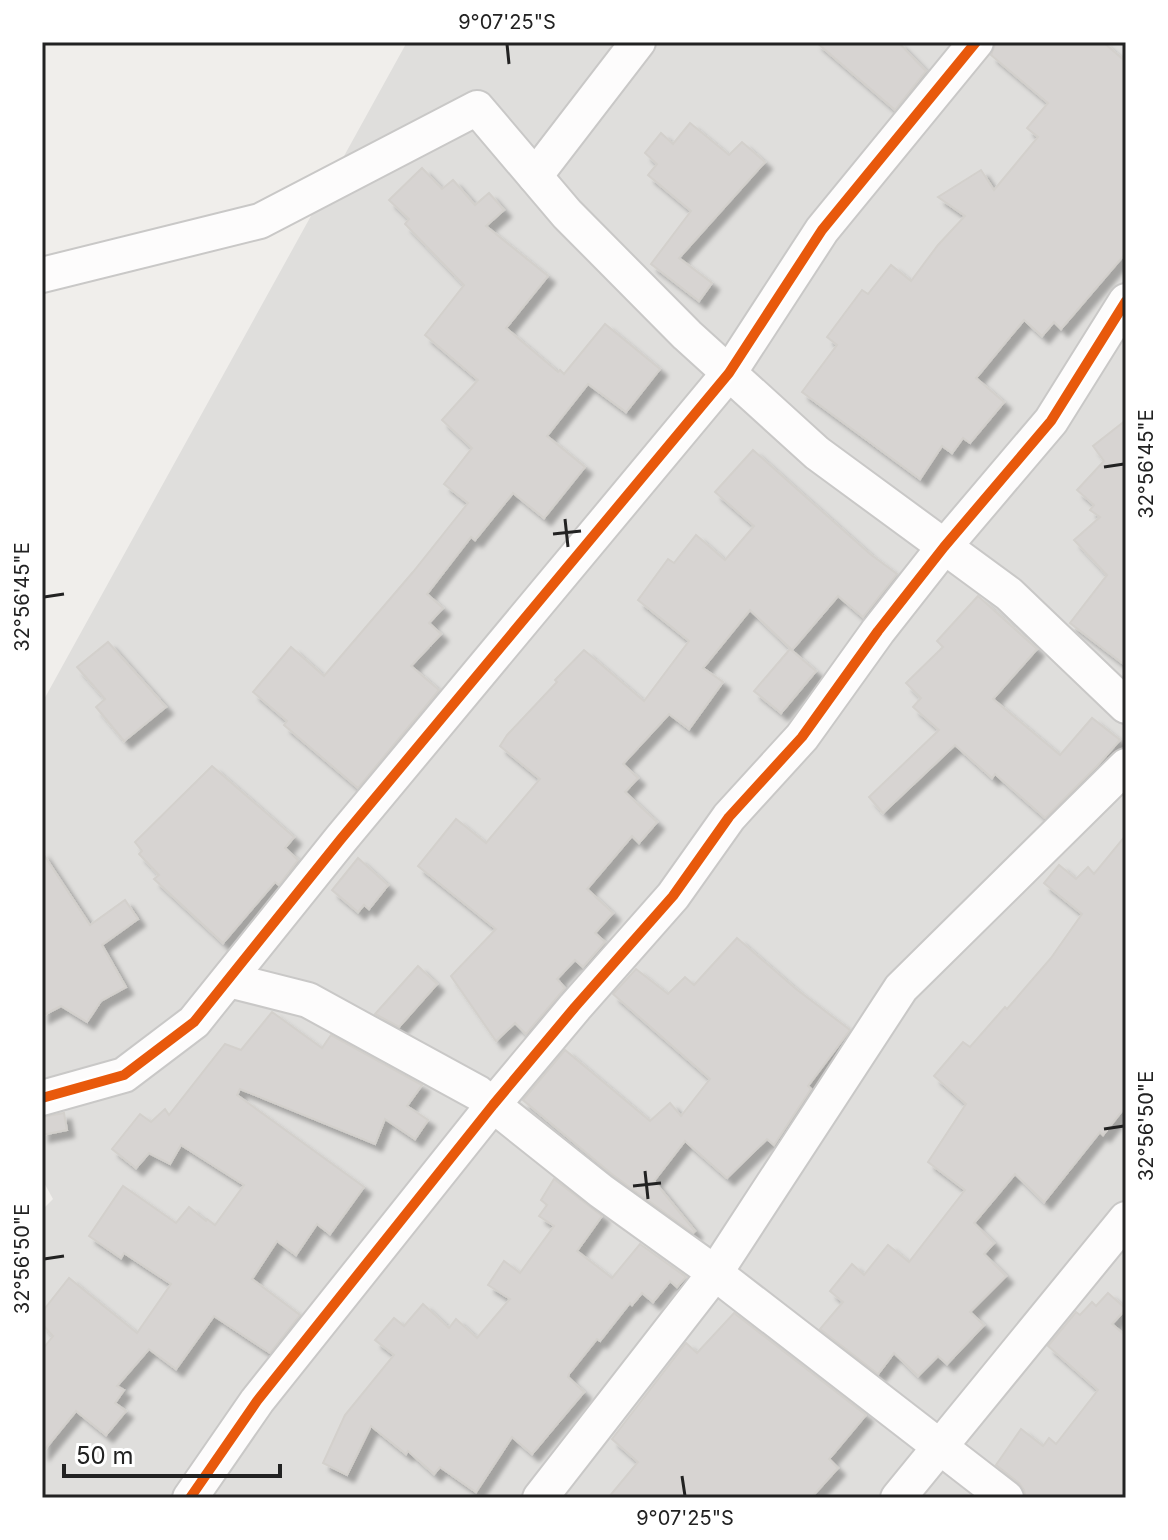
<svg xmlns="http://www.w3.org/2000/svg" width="1168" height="1540" viewBox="0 0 1168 1540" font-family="Inter,sans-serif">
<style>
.residential{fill:#dfdedc}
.building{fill:#d7d4d2;stroke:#d3d0cc;stroke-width:2;filter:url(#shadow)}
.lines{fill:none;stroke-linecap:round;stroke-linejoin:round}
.minor-casing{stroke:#c9c8c7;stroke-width:38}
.minor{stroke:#fdfcfc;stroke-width:34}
.cycleway-casing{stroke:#fff;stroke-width:15}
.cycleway{stroke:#e8590c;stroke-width:10}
.ticks{fill:none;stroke:#222;stroke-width:3}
.neatline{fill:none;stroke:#222;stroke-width:3}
.ticks-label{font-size:20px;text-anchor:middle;fill:#222}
</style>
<defs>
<filter id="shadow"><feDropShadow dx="7" dy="7" stdDeviation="2" flood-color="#0004"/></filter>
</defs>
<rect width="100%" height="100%" fill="#f0eeeb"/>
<path class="residential" d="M407,42h719v1456h-1084v-288l11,-11 -11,-20v-476z"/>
<g class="building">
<path d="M816,42h82l28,29 -31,39z"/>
<path d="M996,42h107l23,20v191l-65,76 -7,-7 -12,14 -18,-16 -48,58 28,24 -34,41 -7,-5 -11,15 -10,-7 -22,33 -118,-87 35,-47 -10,-8 35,-47 6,4 23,-29 20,16 27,-36 27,-29 -27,-19 43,-27 13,20 44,-53 -11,-9 21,-25 -57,-48z"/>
<path d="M690,123l39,32 13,-13 23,20 -86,96 33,25 -13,18 -48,-37 40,-53 -43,-36 9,-11 -12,-11 16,-20 12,11z"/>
<path d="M422,168l20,21 11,-9 22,25 14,-12 15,17 -18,16 62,50 -42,52 52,44 2,-2 4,4 41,-50 55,45 -34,43 -38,-28 -41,52 38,31 -41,51 -31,-25 -38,47 -4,-3 -44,57 16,14 -14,15 12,11 -30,32 28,24 -81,98 -74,-63 3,-4 -34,-29 38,-45 33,29 89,-104 55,-69 -24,-19 28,-36 -30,-28 36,-40 -53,-45 39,-50 -59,-61 4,-5 -20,-19z"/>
<path d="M1126,420v246l-56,-43 37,-48 -33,-35 26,-23 -10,-7 4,-5 -17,-15 27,-29 -11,-15z"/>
<path d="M753,450l117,104 27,20 -34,43 -25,-21 -46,54 -42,-40 -47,58 20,14 -34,47 -20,-15 -46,50 15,14 -13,14 32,30 -18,21 -7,-7 -45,53 26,24 -18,20 10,9 -22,25 -8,-7 -18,19 8,9 -39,46 -11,-11 -19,18 -45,-65 45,-47 -78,-63 38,-47 30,24 54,-64 -40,-33 7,-11 50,-53 -2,-2 29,-30 60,51 45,-60 -51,-41 30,-41 6,4 22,-28 29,25 29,-34 -39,-34z"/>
<path d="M978,596l59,53 -44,50 67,56 32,-37 28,22 -23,26 -52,52 -50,-44 -3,4 -37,-33 -72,68 -14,-16 70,-67 -26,-23 8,-9 -15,-15 37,-36 -6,-6z"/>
<path d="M108,642l58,65 -42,34 -28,-34 9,-8 -28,-32z"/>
<path d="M790,649l26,22 -35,42 -27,-22z"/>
<path d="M212,766l82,71 -9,11 13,12 -19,25 -4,-3 -52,61 -69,-64 5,-4 -20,-21 3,-3 -7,-9z"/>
<path d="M1126,835v271l-23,29 -3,-3 -56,70 -29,-28 -41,49 20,20 -10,11 22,22 -36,36 14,13 -37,39 -9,-8 -20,20 -24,-23 -16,21 -58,-45 23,-27 -13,-11 22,-27 12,11 24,-30 21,17 56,-72 -37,-28 38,-58 -32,-28 29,-34 7,5 35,-40 2,2 44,-51 31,-44 -38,-31 15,-18 17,14 12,-12 6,7z"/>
<path d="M42,852l48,73 35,-25 13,19 -36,26 24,42 -25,14 -14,21 -26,-16 -19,10z"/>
<path d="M358,858l30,27 -19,24 -5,-4 -6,7 -26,-22z"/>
<path d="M737,938l59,51 54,41 -42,56 3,3 -37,56 -7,-6 -40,39 -42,-37 -31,40 41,50 -2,2 -80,-58 -90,-75 42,-50 85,71 20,-18 11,13 29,-37 -97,-85 23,-25 32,25 17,-17 9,8z"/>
<path d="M418,966l19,18 -38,43 -24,-13z"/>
<path d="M272,1012l50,36 9,-13 91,50 -15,21 21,14 -13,19 -30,-20 -10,25 -135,-55 -3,6 127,92 -34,47 -13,-10 -21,31 -19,-14 -25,38 48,36 -30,38 -56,-37 -38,53 -27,-20 -32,37 7,4 -9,13 11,8 -20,24 -30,-24 -34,42v-103l11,-14 -11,-12v-12l27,-34 68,55 34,-49 -47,-31 -3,5 -32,-22 34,-50 53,37 13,-16 17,14 1,-2 8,6 29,-40 -63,-40 -11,19 -21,-11 -13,15 -24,-19 28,-35 11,8 14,-13 4,6 56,-71 16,6z"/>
<path d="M64,1113l3,17 -25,5v-18z"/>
<path d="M554,1179l48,37 -25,35 35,27 28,-34 46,33 -9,10 -7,-6 -17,21 -11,-9 -10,12 -2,-2 -30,38 -3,-2 -28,35 -1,3 16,15 -27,32 -25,30 -20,-17 -36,55 -36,-25 -6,7 -26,-23 -2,3 -35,-28 -24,49 -24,-12 22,-48 49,-60 -19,-15 19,-22 10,8 19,-22 26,24 7,-9 21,19 33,-39 -22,-14 16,-24 16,12 34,-47 -15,-10 8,-11 -6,-5z"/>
<path d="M1108,1293l18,16 -14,15 14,12v162h-100l-2,-8 -5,-7 -23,-18 25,-36 22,17 6,-8 7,6 42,-54 -50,-44 28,-34 4,3 12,-13 4,4z"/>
<path d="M734,1313l132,102 -37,44 9,9 -27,30h-203l30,-36 -26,-23 74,-96 11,10z"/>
</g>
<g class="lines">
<g class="minor-casing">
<g id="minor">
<path d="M535,176l103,-134"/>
<path d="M42,275l218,-54 217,-113 90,106 120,121 130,118 192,141 117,112"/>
<path d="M229,980l79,20 170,93 123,98 114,82 291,225"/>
<path d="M42,1098l82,-23 70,-53 147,-183 388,-466 93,-143 154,-188"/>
<path d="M190,1498l67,-97 236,-296 82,-98 98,-111 56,-79 73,-80 76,-106 66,-84 107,-126 75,-120"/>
<path d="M540,1498l175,-225 186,-285 225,-222"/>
<path d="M898,1498l228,-279"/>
</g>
</g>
<use href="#minor" class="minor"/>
<g class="cycleway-casing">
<g id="cycleway">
<path d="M42,1098l82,-23 70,-53 147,-183 388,-466 93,-143 154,-188"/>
<path d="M190,1498l67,-97 236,-296 82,-98 98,-111 56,-79 73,-80 76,-106 66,-84 107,-126 75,-120"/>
</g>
</g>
<use href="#cycleway" class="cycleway"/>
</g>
<path class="ticks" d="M507,44l2,20M1104,467l20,-3M565,519l3,28M553,534l28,-3M44,597l20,-3M1104,1129l20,-3M645,1171l3,28M633,1186l28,-3M44,1259l20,-3M682,1476l3,20"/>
<rect width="1168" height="1540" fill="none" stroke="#ffffff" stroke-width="88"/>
<path d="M64 1464v12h216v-12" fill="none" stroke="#222222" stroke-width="4"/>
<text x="76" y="1464" font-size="24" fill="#222222" stroke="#ffffff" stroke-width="6" paint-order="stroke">50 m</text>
<rect x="44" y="44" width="1080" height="1452" class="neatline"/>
<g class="ticks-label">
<text x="507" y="29">9°07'25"S</text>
<text transform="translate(1146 464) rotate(-90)" y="7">32°56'45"E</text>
<text transform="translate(22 597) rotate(-90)" y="7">32°56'45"E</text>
<text transform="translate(1146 1126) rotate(-90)" y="7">32°56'50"E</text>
<text transform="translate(22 1259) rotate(-90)" y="7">32°56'50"E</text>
<text x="685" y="1525">9°07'25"S</text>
</g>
</svg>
